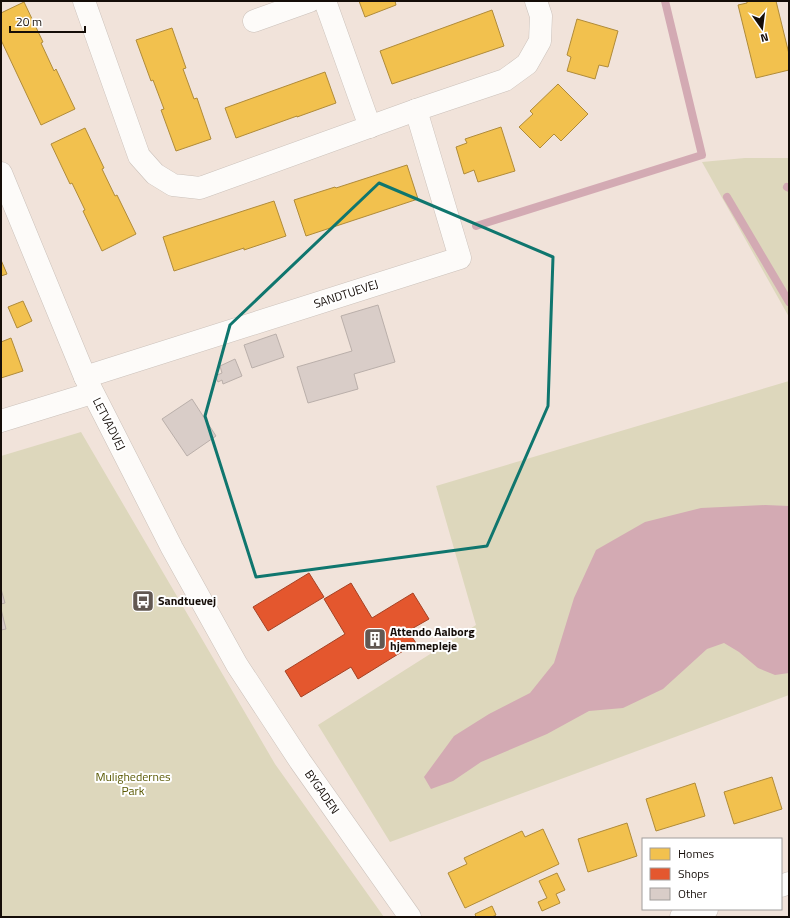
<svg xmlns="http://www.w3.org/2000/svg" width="790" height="918" viewBox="0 0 790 918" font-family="'Titillium Web',sans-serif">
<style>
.green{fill:#ddd7bc}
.water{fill:#d3aab3}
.homes{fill:#f2c14e;stroke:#b08b39}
.shops{fill:#e4572e;stroke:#a64123}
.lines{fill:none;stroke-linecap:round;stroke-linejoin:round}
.stream{stroke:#d3aab3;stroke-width:8}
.building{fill:#d9cdc8;stroke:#baafaa}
.street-casing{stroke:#cbc1ba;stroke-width:23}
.secondary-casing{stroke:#cbc1ba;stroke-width:23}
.street{stroke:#fdfbf9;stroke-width:22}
.secondary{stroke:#fdfbf9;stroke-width:22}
.marked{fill:none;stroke:#0f766e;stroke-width:3;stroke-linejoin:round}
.labels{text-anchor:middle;stroke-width:4;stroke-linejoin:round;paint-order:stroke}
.street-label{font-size:12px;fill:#150d08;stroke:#fff}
.poi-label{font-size:12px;font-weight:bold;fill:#150d08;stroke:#fff;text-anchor:start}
.park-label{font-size:12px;fill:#5b5a05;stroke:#fff}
</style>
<rect width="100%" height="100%" fill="#f1e3da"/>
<g class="green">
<path d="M745,158h44v159l-87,-155z"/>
<path d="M789,381v314l-399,147 -72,-117 158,-100 -40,-139z"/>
<path d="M81,432l194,332 109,153h-383v-461z"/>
</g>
<path class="water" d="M765,505l24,1v167l-14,2 -17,-7 -19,-16 -15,-9 -17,6 -44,40 -40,19 -34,3 -42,23 -66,28 -28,19 -22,8 -7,-12 30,-41 35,-22 41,-21 24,-30 20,-65 22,-48 49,-28 56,-14z"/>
<g class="homes">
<path d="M359,1h36l1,4 -31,12z"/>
<path d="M747,1h29l13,53v16l-33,8 -18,-73 9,-2z"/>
<path d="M24,2l19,40 -2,1 13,28 2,-2 19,40 -34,16 -40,-85v-27z"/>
<path d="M492,10l12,36 -112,38 -12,-33z"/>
<path d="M577,19l41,12 -10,36 -9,-2 -4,14 -28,-8 4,-14 -4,-2z"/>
<path d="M172,28l14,40 -3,1 11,30 3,-1 14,41 -35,12 -15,-41 3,-1 -11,-29 -2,1 -15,-41z"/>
<path d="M325,72l11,31 -39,14v-1l-61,22 -11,-30z"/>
<path d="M558,84l30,30 -27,27 -7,-7 -14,14 -21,-21 14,-13 -3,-3z"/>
<path d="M501,127l14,44 -37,11 -4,-12 -10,4 -8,-27 11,-4 -2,-4z"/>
<path d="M85,128l19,40 -2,1 13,27 2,-1 19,39 -34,17 -19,-40 2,-1 -13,-27 -2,1 -19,-40z"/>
<path d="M407,165l11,34 -112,37 -12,-36 41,-13 1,1z"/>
<path d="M274,201l12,35 -42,14v-2l-70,23 -11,-34z"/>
<path d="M1,260l6,14 -6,2z"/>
<path d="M23,301l9,20 -15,7 -9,-21z"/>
<path d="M11,338l12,33 -22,7v-36z"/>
<path d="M772,777l10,32 -48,15 -10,-32z"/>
<path d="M695,783l10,33 -49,15 -10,-32z"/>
<path d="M627,823l10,33 -49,16 -10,-33z"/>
<path d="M543,829l16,35 -94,44 -17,-35 19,-9 -3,-6 58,-27 3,6z"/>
<path d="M557,873l8,17 -9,4 4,9 -18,8 -4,-9 9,-4 -8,-17z"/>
<path d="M492,906l4,9 -4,2h-16l-1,-3z"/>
</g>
<g class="shops">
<path d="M309,573l15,24 -56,34 -15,-24z"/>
<path d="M351,583l21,35 41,-25 16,26 -21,12 8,12 -58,36 -7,-12 -50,30 -16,-26 60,-37 -21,-35z"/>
</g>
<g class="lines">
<g class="stream">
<path d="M787,187l2,1"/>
<path d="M727,197l62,105"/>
<path d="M476,226l226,-71 -37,-154"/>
</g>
</g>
<g class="building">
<path d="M378,305l17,57 -41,12 4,15 -50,14 -11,-36 55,-16 -11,-35z"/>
<path d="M276,334l8,23 -32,11 -8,-23z"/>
<path d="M235,359l7,17 -19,8 -1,-4 -4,2 -3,-6 7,-3 -2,-7z"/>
<path d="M192,399l24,37 -29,20 -25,-37z"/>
<path d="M1,589l4,14 -4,1z"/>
<path d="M1,609l5,20 -5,1z"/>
</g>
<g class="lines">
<g class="street-casing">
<g id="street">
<path d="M84,1l55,155 16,18 18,11 27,3 216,-78 89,-30 22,-16 13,-23 1,-25 -5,-15"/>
<path d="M325,1l45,126"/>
<path d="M254,21l56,-20"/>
<path d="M85,377l375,-119 -44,-148"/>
<path d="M781,886l8,-3"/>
<path d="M681,917l26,-8"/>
</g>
</g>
<g class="secondary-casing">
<g id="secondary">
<path d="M1,173l84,204 87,171 65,117 63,96 110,156"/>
<path d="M1,421l91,-28"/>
</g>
</g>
<use href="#street" class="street"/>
<use href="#secondary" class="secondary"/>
</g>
<path class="marked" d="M379,183l174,74 -5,149 -61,140 -231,31 -51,-161 25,-91z"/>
<defs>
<g id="bus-square" transform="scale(1.15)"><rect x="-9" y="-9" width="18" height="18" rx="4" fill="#625852" stroke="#fff"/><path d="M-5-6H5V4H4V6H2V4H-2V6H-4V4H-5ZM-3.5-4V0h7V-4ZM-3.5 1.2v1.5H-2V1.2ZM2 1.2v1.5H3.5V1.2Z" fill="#fff"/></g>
<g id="building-square" transform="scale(1.15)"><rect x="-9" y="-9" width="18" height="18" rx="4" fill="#625852" stroke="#fff"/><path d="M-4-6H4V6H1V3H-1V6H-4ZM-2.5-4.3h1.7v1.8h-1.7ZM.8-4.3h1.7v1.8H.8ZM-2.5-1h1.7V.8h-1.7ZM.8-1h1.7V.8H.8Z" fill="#fff"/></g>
</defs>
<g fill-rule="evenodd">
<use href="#bus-square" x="143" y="601"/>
<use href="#building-square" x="375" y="639"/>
</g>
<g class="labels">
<g class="street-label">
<text transform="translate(346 294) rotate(-18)" y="4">SANDTUEVEJ</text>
<text transform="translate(109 424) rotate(63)" y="4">LETVADVEJ</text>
<text transform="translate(322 792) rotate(55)" y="4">BYGADEN</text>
</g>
<g class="poi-label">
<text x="158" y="605">Sandtuevej</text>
<text x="390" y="636">Attendo Aalborg<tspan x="390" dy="14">hjemmepleje</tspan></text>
</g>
<g class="park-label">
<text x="133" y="781">Mulighedernes<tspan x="133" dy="14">Park</tspan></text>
</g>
</g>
<rect width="790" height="918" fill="none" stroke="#150d08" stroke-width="4"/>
<rect x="642" y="838" width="140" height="72" fill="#ffffff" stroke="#a19e9c"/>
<rect x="650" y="848" width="20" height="12" fill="#f2c14e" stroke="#a19e9c"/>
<text x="678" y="858" font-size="12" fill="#150d08">Homes</text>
<rect x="650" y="868" width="20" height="12" fill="#e4572e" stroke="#a19e9c"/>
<text x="678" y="878" font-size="12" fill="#150d08">Shops</text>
<rect x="650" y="888" width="20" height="12" fill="#d9cdc8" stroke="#a19e9c"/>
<text x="678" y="898" font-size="12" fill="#150d08">Other</text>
<g transform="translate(762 28) rotate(166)" stroke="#ffffff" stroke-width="3" paint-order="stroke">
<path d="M0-3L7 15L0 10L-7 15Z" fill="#150d08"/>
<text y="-6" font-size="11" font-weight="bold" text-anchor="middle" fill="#150d08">N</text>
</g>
<path d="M10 26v6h75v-6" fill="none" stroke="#150d08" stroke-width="2"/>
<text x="16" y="26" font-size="12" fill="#150d08" stroke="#ffffff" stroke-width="3" paint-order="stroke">20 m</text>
</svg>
